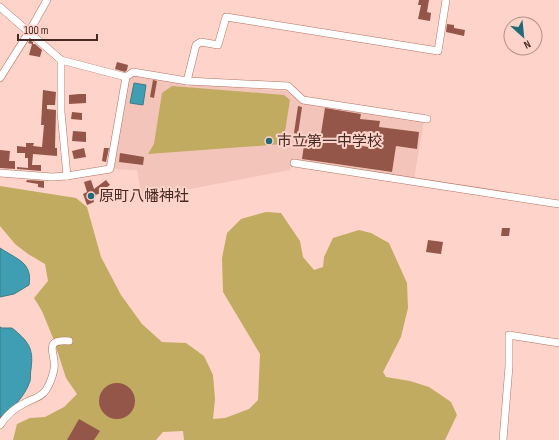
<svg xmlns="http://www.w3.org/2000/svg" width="559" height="440" viewBox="0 0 559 440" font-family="'Sofia Sans Condensed','Noto Sans JP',sans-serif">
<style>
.built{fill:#f3c4b9}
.green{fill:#c1ab61}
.water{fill:#3f9eb1;stroke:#417b87}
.building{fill:#945649;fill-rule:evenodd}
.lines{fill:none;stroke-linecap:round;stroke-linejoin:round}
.minor-casing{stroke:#b37364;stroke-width:8}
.minor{stroke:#fff;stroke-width:7}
.poi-dot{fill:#236a78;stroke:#fed3c9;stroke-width:1.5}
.labels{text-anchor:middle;stroke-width:4;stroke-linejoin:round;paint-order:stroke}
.poi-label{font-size:15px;fill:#452a24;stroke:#fed3c9;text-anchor:start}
</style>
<rect width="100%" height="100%" fill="#fed3c9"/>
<path class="built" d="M134,75l49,9 103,7 15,11 123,18 -10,59 -123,-18 -1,9 -148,28 -5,-28 -25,-1 16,-91z"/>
<g class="green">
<path d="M172,86l112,9 6,5 -7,44 -135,10 6,-10 8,-51z"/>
<path d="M0,186l76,12 11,9 14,50 20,38 21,29 20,18 24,1 18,13 9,19 2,24 -2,20 12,-1 24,-9 9,-9 2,-46 -37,-62 -1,-34 5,-25 14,-14 25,-7 15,1 19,28 3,16 11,13 9,-3 1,-10 9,-19 26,-8 12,3 18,10 18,40 1,25 -7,29 -18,35 3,5 24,4 19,6 22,15 6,13 -12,25h-261l-1,-9 -20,1 -7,8h-143l4,-16 13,-6 15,-1 19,-10 13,-13 -11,-16 -13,-40 -11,-27 -8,-13 14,-17 -3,-17 -17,-10 -13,-10 -15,-18z"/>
</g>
<g class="water">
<path d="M134,83l12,2 -3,20 -13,-2z"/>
<path d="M0,248c16,11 33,14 29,37l-15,9 -14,3z"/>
<path d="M0,327l2,1h10c16,13 22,20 19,41 -1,4 0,9 -1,12 -5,16 -19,28 -30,39z"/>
</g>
<g class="building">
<path d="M419,0h10l-2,12 4,1 -1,8 -12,-2 3,-14h-3z"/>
<path d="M447,24l7,1v3l11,2 -1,6 -18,-4z"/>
<path d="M30,40l3,2v2h2l7,6 -2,7 -11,-2 3,-11 -4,-1z"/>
<path d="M117,62l11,3 -1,5 -2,2 -10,-3z"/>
<path d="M153,80l4,1 -3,17 -4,-1z"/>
<path d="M43,90l13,2 -1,13h-8v4l9,1 -1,38h2v8l-24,-2 -1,11h9v6l-24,-2v-2l11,1v-10h-3v-5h-8v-7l9,1v-4h8l-1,3 9,1 2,-22h-3z"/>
<path d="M79,94h7v9l-17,1v-9z"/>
<path d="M298,106l4,1 -4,27 -4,-1z"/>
<path d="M325,108l36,6 -1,5 20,2 -1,6 40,5 -2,17 -21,-3 -4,26 -90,-13 3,-21 15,2zM364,131l13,2 -2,15 -13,-2z"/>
<path d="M72,112l10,1v7l-11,-1z"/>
<path d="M73,131l13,1v10l-14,-1z"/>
<path d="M84,148l2,9 -12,2 -2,-8z"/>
<path d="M104,148h5l-3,14 -4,-1z"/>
<path d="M0,150l10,1 -1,10h6v8l-15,-1z"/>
<path d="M120,153l24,4 -1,8 -24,-3z"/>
<path d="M27,180l17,1v7l-6,-1v-3l-12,-2z"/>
<path d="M91,180l3,9 12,-9 4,5 -9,6 1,2 -7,2 1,2 -3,1 1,4 -7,3 -4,-11 4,-2 -3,-10z"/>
<path d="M502,228h8l-1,8h-8z"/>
<path d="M428,240l15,2 -2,12 -15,-2z"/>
<circle cx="117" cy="401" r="18"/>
<path d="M79,419l21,12 -6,9h-27z"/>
</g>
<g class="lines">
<g class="minor-casing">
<g id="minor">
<path d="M0,7l61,53 65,17 7,-5 54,9 9,-36 5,-3 17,3 8,-28 212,34 8,-51"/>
<path d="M61,60v52l6,64"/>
<path d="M0,78l29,-46 18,-32"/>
<path d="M187,81l101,5 15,14 124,19"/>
<path d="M294,163l265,41"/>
<path d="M0,173l52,4 15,-1 43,-7 16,-92"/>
<path d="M0,425c6,-9 13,-16 23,-21 8,-5 18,-6 23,-14 3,-5 7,-15 8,-21 3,-15 -13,-30 15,-28"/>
<path d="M503,440l6,-74v-31l50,8"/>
</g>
</g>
<use href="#minor" class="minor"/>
</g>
<g class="poi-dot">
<circle cx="269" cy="141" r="4"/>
<circle cx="91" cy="196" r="4"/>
</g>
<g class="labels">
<g class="poi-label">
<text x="277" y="146">市立第一中学校</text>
<text x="99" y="201">原町八幡神社</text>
</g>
</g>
<g transform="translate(523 36) rotate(153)"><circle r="19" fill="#fed3c9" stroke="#b48f87"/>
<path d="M0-3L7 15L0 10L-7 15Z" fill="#236a78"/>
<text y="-6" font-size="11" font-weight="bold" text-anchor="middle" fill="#452a24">N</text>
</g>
<path d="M18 34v6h79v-6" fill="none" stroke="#452a24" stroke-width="2"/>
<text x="24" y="34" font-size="12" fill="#452a24" stroke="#fed3c9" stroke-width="3" paint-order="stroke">100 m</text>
</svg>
